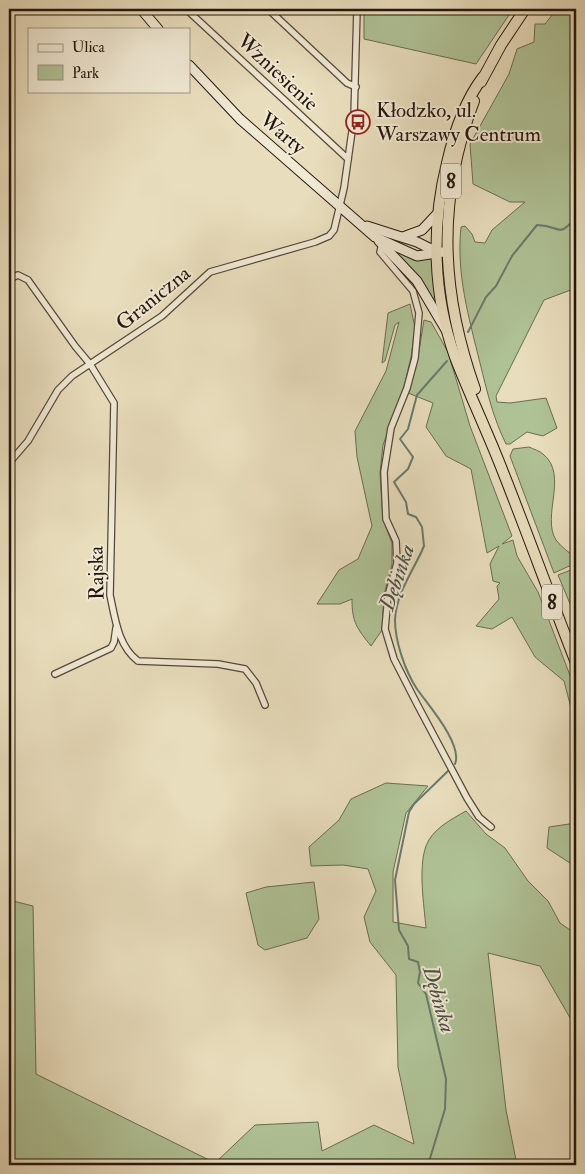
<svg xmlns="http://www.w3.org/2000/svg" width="585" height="1174" viewBox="0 0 585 1174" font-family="'IM FELL Double Pica',serif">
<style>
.green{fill:#afc296;stroke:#6a6c52}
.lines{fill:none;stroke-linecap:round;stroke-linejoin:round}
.stream{stroke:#6a7a6c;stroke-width:2}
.street-casing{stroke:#564839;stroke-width:8}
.secondary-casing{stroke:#25160d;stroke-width:11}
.highway-casing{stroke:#25160d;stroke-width:12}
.street{stroke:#f0e9d4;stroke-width:5.5}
.secondary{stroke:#f0e9d4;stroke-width:9}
.highway{stroke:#e8ddbd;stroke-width:10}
.labels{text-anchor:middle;stroke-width:4;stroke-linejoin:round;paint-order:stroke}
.shield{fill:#f0e9d4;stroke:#625549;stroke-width:1}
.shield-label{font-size:20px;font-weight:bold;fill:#25160d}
.street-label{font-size:21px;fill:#25160d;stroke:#f0e9d4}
.poi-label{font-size:21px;fill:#25160d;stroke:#f0e9d4;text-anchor:start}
.water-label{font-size:22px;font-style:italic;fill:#4d5045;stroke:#f0e9d4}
</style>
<rect width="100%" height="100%" fill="#e8ddbd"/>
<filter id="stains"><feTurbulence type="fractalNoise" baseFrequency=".004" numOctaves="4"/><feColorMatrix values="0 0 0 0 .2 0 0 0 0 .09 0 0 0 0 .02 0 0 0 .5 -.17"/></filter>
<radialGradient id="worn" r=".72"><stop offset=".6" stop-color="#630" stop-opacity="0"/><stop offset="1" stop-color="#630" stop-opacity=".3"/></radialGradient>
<g class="green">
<path d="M364,9h149l-37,55 -112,-25z"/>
<path d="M557,9h19v279l-32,12 -48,96 1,6 13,1 36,-5 11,30 -14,8 -16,-4 -17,12h-4c-13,-26 -19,-53 -26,-81 -11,-45 -24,-89 -19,-136l4,-1 7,8 3,8 10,1 7,-13 33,-28h-15l-37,-18 -3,-40 39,-70 8,-25 17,-7 1,-18h10z"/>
<path d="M384,243l38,17 11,-2 8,62z"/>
<path d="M410,304l5,24 -4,29 -7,30 -21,58 -3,28 3,46 9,24v21l-8,31 -2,35 -11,16c-14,-18 -19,-23 -19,-47l-12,5h-23l22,-34 19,-11 14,-33 -15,-69 -2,-26 31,-60 13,-49 -4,3 -10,36 -3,2 6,-50z"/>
<path d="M424,320l7,2 17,30 22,74 42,110 -10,8 11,-4 4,16 21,36 38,99v36l-12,-46 -29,-24 -23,-40 -20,12 -16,-3 23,-27 -2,-13 3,-3 -7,-2 -3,-17 9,-18 -12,7 -16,-84 -25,-13 -20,-29 7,-24 -25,-10 10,-36z"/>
<path d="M529,447c4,2 11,4 14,7 26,21 -2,62 13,86 5,7 14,13 20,18v5l-22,10 -44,-117 3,-7z"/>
<path d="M576,568v50l-18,-43z"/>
<path d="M386,783l42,3 -22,27 -13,59v50l33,6c-2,-23 -8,-60 0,-82 6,-17 26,-27 40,-35l20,23 19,14 23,33 20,20 12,22 16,11v94l-36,-62 -52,-13 18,157 11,55h-508v-265l24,6 3,168 179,89 40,-38 63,-3 4,29 52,-26 40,19 -16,-77 -2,-92 -26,-33 -6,-25 12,-26 -8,-22 -25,-4 -32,1 -2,-19 30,-27 12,-21z"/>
<path d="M576,823v44l-29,-19 2,-21z"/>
<path d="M314,882l5,37 -12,19 -42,12 -7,-5 -12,-52 20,-6z"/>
</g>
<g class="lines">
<g class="stream">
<path d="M468,332l18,-35 10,-11 16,-30 25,-31c26,1 19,14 39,-7"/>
<path d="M447,361l-30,34 -9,34 -8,10 13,18 -5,12 -14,13 12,20 2,12 8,3 6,10 2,19c-10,24 -28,47 -29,74 0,21 10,51 22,69 11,16 46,55 38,75"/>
<path d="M428,1165l17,-56 1,-30 -20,-85 -8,-11 2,-11 -2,-10 -9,-3 -1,-13 -9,-16 -4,-50 14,-68 5,-8 34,-33"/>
</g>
<g class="street-casing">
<g id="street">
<path d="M186,9l162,150"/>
<path d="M268,9l79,74 9,4"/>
<path d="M382,244l-2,8 33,39 6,22 -4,45 -8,30 -16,40 -7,44 2,47 10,22 1,22 -9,33 -3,33 9,30 23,45 50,94 12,19 12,10"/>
<path d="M9,279l9,-4 10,5 47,66 15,18 24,39 -4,192c5,23 8,51 28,66l80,3 27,5 11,14 9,22"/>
<path d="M9,463l19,-22 30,-51 14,-14 90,-60 48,-44 105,-30 14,-6 5,-6 10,-42 10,-71 3,-108"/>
<path d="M55,674l56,-26 3,-6 2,-14"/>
</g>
</g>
<g class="secondary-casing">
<g id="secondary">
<path d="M141,9l17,20"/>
<path d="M189,65l51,54 135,118 42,19 26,-4"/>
<path d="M367,226l50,16 20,10"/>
<path d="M403,237l19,-7 15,-16"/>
<path d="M379,241l38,40 29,49"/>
</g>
</g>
<g class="highway-casing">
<g id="highway">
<path d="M483,77c-19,25 -29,55 -36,86 -16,64 -14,132 8,194 15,39 33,76 48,115 25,63 48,127 73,191"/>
<path d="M481,82l20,-37 24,-36"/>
<path d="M474,101c-37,98 -34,189 1,288"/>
</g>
</g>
<use href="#street" class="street"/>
<use href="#secondary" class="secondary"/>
<use href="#highway" class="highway"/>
</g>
<defs>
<g id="bus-ring" transform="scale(1.25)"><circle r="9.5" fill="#f0e9d4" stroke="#8f2418" stroke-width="1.5"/><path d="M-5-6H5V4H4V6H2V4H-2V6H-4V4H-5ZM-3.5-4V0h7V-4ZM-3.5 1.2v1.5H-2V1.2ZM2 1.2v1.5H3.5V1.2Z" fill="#8f2418"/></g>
</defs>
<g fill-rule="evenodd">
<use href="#bus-ring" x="358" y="122"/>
</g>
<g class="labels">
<g class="shield">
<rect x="441" y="163.5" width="20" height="35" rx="4"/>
<rect x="542" y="584.5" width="20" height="35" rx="4"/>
</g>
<g class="shield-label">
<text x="451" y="188">8</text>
<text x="552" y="609">8</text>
</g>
<g class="street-label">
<text transform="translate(278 72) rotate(43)" y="7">Wzniesienie</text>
<text transform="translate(283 133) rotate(40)" y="7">Warty</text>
<text transform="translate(153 298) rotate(-39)" y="7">Graniczna</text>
<text transform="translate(96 573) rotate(-91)" y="7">Rajska</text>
</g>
<g class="poi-label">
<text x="376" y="117">Kłodzko, ul.<tspan x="376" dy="24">Warszawy Centrum</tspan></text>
</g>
<g class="water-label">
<text transform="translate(396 577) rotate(-71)" y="8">Dębinka</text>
<text transform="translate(440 999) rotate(74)" y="8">Dębinka</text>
</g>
</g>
<rect width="585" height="1174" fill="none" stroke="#e8ddbd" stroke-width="30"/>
<rect x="10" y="10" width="565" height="1154" fill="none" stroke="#25160d" stroke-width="2.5"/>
<rect x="15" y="15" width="555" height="1144" fill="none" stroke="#25160d"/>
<rect x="28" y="28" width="162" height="65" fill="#f0e9d4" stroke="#9f9584"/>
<rect x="38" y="44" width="25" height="8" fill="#f0e9d4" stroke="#9f9584"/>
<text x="72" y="52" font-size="15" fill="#25160d">Ulica</text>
<rect x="38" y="65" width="25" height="15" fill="#afc296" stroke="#9f9584"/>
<text x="72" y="78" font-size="15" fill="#25160d">Park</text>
<rect width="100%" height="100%" filter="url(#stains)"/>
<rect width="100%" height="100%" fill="url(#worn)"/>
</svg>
